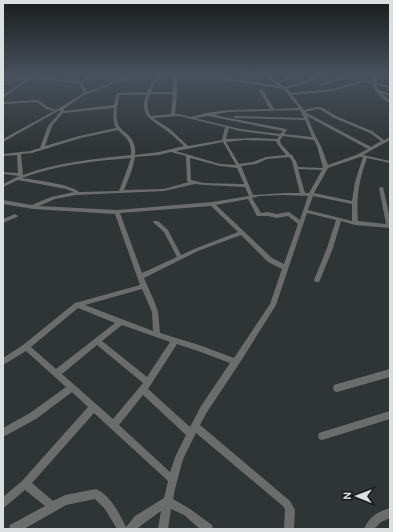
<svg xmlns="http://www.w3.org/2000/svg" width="393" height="532" viewBox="0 0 393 532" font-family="Cabin,sans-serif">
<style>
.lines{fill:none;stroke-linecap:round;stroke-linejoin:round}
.minor{fill:#6b6d6d;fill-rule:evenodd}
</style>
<rect width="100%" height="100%" fill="#2f3434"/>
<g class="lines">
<g class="minor">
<path d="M27,75h9l-2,1 46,6 13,-7h4l-15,8 5,9 45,-17h5l-53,20 -20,14v2l50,-6 3,-12 30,-1 5,-10 7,-7h4l-8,8 -4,9h22v-17h4v18l-2,21h4l12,3 15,-4 22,-3 42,-1 -11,-19 2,-1 2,1 11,19 25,-1 -15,-19 -90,-14h8l78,11 -5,-2 -12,-9h4l10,7 19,-7h5l-22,8 6,4 20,-6 13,-6h4l-15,8 -20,5 4,5 42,-4 30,-9 10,2v-7h4v8l13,3v2l-13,-3v3l2,2 11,4v2l-8,-3 8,8v2c-7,-3 -17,-12 -17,-19l-10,-2 -30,9 -41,4 12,15 13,-3 6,1 13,8 36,15 12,9 6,-3v3l-27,15 27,6v2l-23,-5c-8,21 -11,41 -9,63l28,3 -7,-36 2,-1h2l7,31v10l-35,-3 -14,-4 -8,27 -13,32 -1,2h-4l-1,-2 13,-32 9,-28 -29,-7 -31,92 -37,59 -32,48 -7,13 90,76 5,9 -1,19h-10l1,-19 -1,-3 -88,-74 -13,26 -8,30 -2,10 17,10 22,16 1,4h-13l-16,-14 -13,-6 -3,20h-10l3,-18 -18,13 -6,5h-20l-12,-20 -10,-10 -29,6 -42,24h-15l1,-4 35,-19 -20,-16 -19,16 -3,2v-11l19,-16 66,-74 -16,-15 -36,27 -33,18v-9l27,-15 36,-26 -40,-36 -23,14v-7l20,-13 52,-42 65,-18 -25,-71 -82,-5 -30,-5v-4l29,5 9,-4 10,-4 23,-5 -8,-3 -48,-9 -15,7v-3l16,-8 -16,-2v-2l15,1 -1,-18 -14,1v-2l27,-3 10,-3 8,-22 12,-14v-2l-57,32v-3l51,-28 -8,-2 -9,-7 -34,2v-2l35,-2 10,7 8,3 28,-17 -5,-9 -47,-6 -29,20v-3l28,-19 -28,10v-2zM150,94h23l-2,20 -20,2c-5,-7 -4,-14 -1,-22zM119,95h27c-7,22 6,24 21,36 6,4 11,10 17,15l-25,6 -24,3c1,-9 -2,-16 -9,-22 -3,-2 -5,-4 -7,-7 -5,-9 -1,-22 0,-31zM114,108c-1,7 -1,14 2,20l-37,8 -34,10 7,-20 11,-13zM317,109l4,1 13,8 36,15 11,8 -10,6 -66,-35zM300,110l4,8 -69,-2 -2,1 2,1 70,2 7,17 -28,-3 3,-4 -1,-1 -72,-14 14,-3zM179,116l46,11 -3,13 -34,6 -18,-17 -17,-11zM208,116l75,15 -3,3 -40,-5 -45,-11zM307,116l61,33 -12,6 -28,10 -7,-19 -7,-13zM229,128l11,3 39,5 -2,3 -22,-1 -29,1zM118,130c9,9 14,12 13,25 -37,4 -73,7 -108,20l-2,-21 11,-1 49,-15zM283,136l31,4 3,6 6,22 -25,-1 -2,-6 -3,-4v-2h-2l-10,-11 -1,-4zM244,140l32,1 2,4 8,10 -20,2 -13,5 -14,2 -13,-22zM223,142l13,23 -16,-1 -44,-13zM171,152l15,4 1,25 2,1 -25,7 -40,1 8,-20 3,-13 24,-2zM289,157l3,4 8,32h-16l-31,2 -12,-29 15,-2 11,-5zM360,157h3l-8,25 -3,19 -38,-8 14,-25zM131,158l-4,12 -8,21 -40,1c-8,-8 -45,-12 -57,-14 35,-13 71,-17 109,-20zM190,158l30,8 17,2 7,16 -40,-1 -13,-3zM298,169l24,1 -13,23h-4zM195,184l9,1 41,2 4,9 -37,6 -95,8 -78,-4 16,-7 21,-4 88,-4zM284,195l24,1 -8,24 -11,-8 -13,2 -8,-2 -7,1 -9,-15 8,-2zM313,196l39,8v17l-44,-11zM248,199l9,17h11l8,2 12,-2 10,8 -14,40 -12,-6 -56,-53zM211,206l27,26 -44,17 -13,6 -13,-25 -10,-9h-4l-1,1 1,1 10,9 13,25 -35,16 -22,-60zM241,235l27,27 14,7 -12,35 -36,54 -35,-13 -39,-12 -2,-21 -3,-9 -11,-25 54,-27zM142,289l10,23 1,19 -68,-26zM78,308l37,15 -59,46 -25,-22zM122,325l48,17 -23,35 -45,-36zM177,344l21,7 32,12 -29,43 -11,21 -42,-38zM97,345l46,38 -30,36 -51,-45zM143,395l43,40 -10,20 -6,17 -51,-47zM94,413l74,68 -4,17 -29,18 -9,11c-7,-14 -15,-31 -30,-38l-31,6 -12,6 -21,-18z"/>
<path d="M346,75h5l-29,11 -3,-1z"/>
<path d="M15,214l3,2 -1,1 -14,6v-4z"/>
<path d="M390,369v8l-53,15 -3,-1 -1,-3 1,-3 3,-1z"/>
<path d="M390,411v8l-68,21 -3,-1 -1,-3 1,-3 3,-1z"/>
<path d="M390,508v10l-9,4 -7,7h-10c6,-13 13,-17 26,-21z"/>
</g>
</g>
<linearGradient id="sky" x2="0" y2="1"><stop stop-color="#1a1d1d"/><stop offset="0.5" stop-color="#47505c"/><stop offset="1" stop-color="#47505c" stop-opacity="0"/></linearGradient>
<rect width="393" height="149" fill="url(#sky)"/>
<rect width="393" height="532" fill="none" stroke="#dcdfdf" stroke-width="8"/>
<g transform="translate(357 496) rotate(271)" stroke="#191b1b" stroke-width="3" paint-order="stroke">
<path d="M0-3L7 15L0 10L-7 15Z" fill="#dcdfdf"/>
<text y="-6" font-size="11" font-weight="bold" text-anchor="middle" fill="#dcdfdf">N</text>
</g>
</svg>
